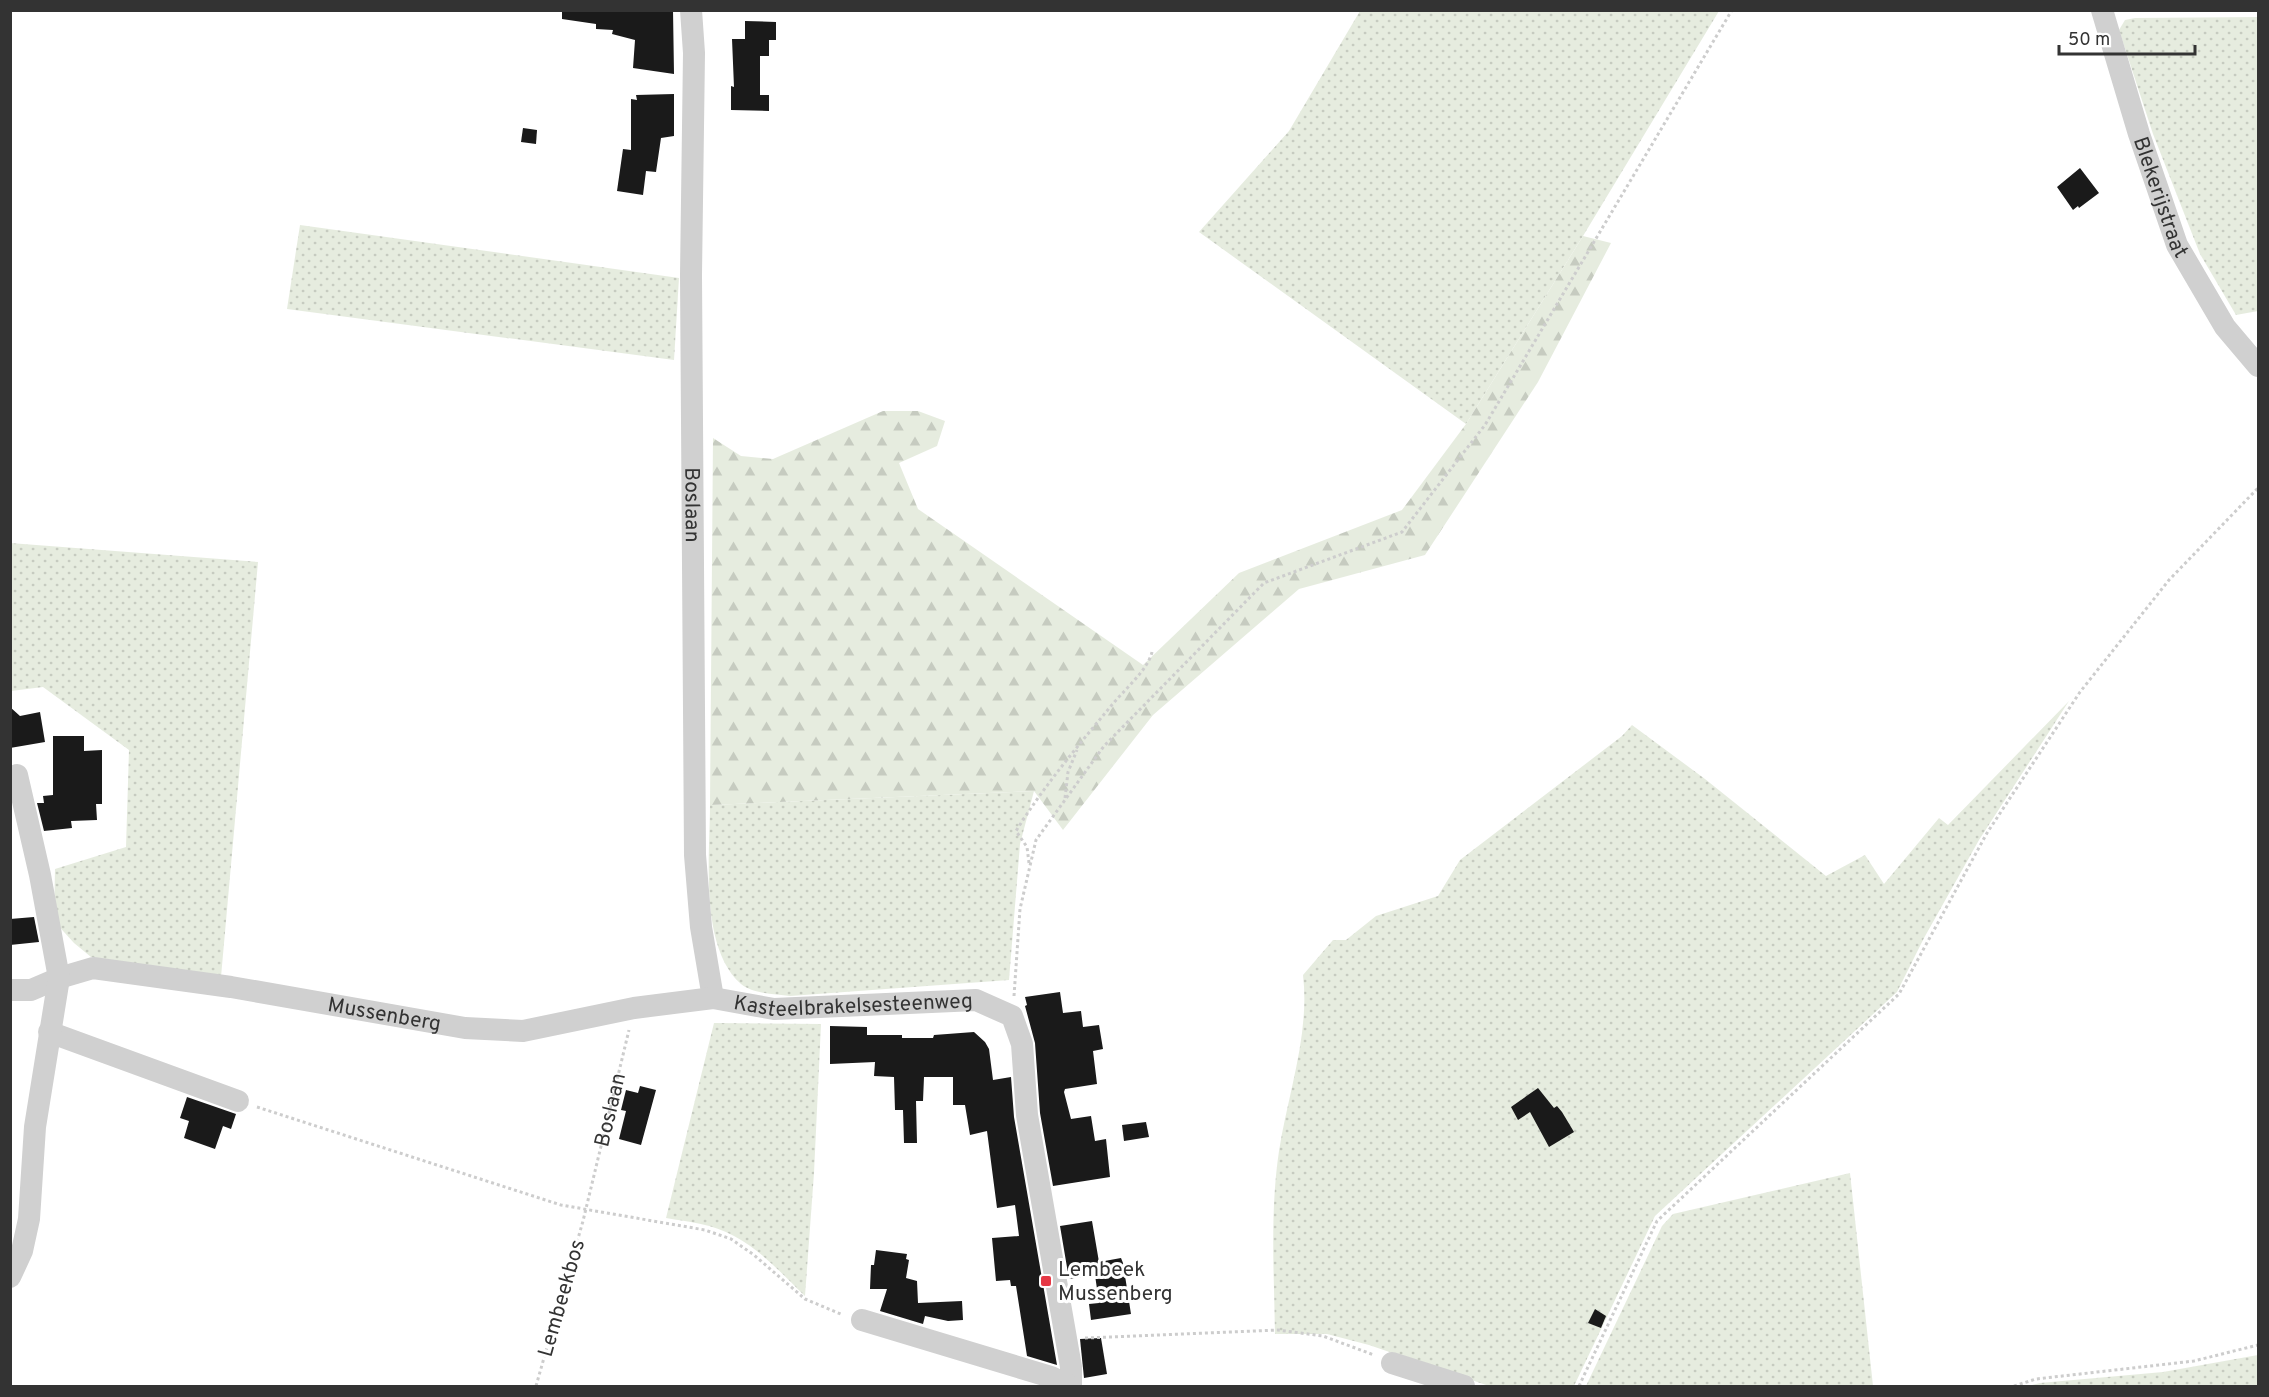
<svg xmlns="http://www.w3.org/2000/svg" width="2269" height="1397" viewBox="0 0 2269 1397" font-family="Overpass,sans-serif">
<style>
.grass{fill:url(#grass-dots)}
.forest{fill:url(#forest-firs)}
.building{fill:#1a1a1a}
.lines{fill:none;stroke-linecap:round;stroke-linejoin:round}
.path{stroke:#cdcdcd;stroke-width:3;stroke-dasharray:3 3;stroke-linecap:butt}
.minor{stroke:#d0d0d0;stroke-width:22}
.poi-dot{fill:#e63946;stroke:#fff;stroke-width:2}
.labels{text-anchor:middle;stroke-width:6;stroke-linejoin:round;paint-order:stroke}
.street-label{font-size:21px;fill:#333;stroke:#fff}
.poi-label{font-size:21px;fill:#333;stroke:#fff;text-anchor:start}
</style>
<defs>
<pattern id="grass-dots" width="8" height="8" patternUnits="userSpaceOnUse" patternTransform="scale(1.5)"><rect width="8" height="8" fill="#e6ecdf"/><path d="M2 2h.1M6 6h.1" fill="none" stroke="#c6cbc0" stroke-width="1.8" stroke-linecap="round"/></pattern>
<pattern id="forest-firs" width="22" height="20" patternUnits="userSpaceOnUse" patternTransform="scale(1.5)"><rect width="22" height="20" fill="#e6ecdf"/><path d="M5 1l3.5 6h-7zM16 11l3.5 6h-7z" fill="#c6cbc0"/></pattern>
</defs>
<rect width="100%" height="100%" fill="#fff"/>
<g class="grass">
<path d="M1360,11h359l-136,225 -117,188 -267,-192 90,-101z"/>
<path d="M2258,17v294l-22,4 -36,-61 -47,-120 -34,-104 6,-10 10,-2z"/>
<path d="M300,225l379,53 -5,82 -387,-51z"/>
<path d="M10,543l248,19 -37,415 -130,-20 -17,-14 -20,-22 1,-52 71,-22 3,-97 -86,-63 -32,4z"/>
<path d="M2069,701l-90,139 -55,98 -27,54 -242,224 -81,170h-85l-120,-41 -42,-11h-52c-1,-61 -5,-123 4,-183 9,-58 31,-117 24,-176l30,-35h13l30,-24 62,-20 22,-36 162,-124 10,-11 73,54 121,97 39,-21 19,29 55,-66 9,7z"/>
<path d="M1034,791l-14,53 -11,136 -219,16c-15,-2 -37,-2 -49,-12 -42,-37 -31,-128 -31,-179z"/>
<path d="M714,1023l107,1 -7,149 -9,123c-22,-21 -44,-46 -71,-60 -21,-12 -45,-14 -68,-18z"/>
<path d="M1850,1173l23,213h-287l76,-160 11,-12z"/>
<path d="M2258,1355v31h-230l12,-3 123,-11z"/>
</g>
<path class="forest" d="M1583,236l28,7 -73,139 -113,173 -126,34 -146,126 -90,115 -29,-39 -324,14 3,-367 28,18 32,3 110,-48h35l27,10 -8,25 -38,17 19,46 225,156 96,-92 163,-63 64,-86z"/>
<g class="building">
<path d="M562,10h111l1,64 -41,-6 2,-28 -23,-6 1,-4 -17,-1v-5l-34,-5z"/>
<path d="M745,21l31,1v18h-7v16h-9v39h9v16l-38,-1v-24l3,1 -2,-48h13z"/>
<path d="M674,94v42l-13,2 -5,34 -10,-1 -3,24 -26,-4 6,-42 8,1v-51l6,1 -1,-5z"/>
<path d="M523,128l14,2 -1,14 -15,-2z"/>
<path d="M2080,168l19,25 -20,15 -1,-2 -5,4 -16,-23z"/>
<path d="M10,707l10,9 20,-4 5,30 -35,6z"/>
<path d="M53,736h31v15l18,-1v54h-6l1,16 -26,1 1,7 -28,3 -7,-28h7l-1,-7 10,-1z"/>
<path d="M34,917l5,25 -29,3v-26z"/>
<path d="M1060,992l3,21 18,-2 2,16 16,-2 4,24 -10,2 4,33 -32,5 -1,3 7,27 20,-3 4,25 11,-2 4,38 -57,9 -13,-73 -5,-70 -10,-37 2,-1 -2,-8z"/>
<path d="M830,1026l37,1v8h35v3h31l1,-3 40,-3 11,10 4,7 4,31 18,-3 3,40 43,248 -30,-9 -11,-70h-5l-1,-6 -14,1 -4,-43 27,-2 -4,-31 -18,3 -10,-77 -17,4 -5,-30h-12v-28h-29l-1,24h-7l1,42h-13l-1,-33h-8l-1,-33 -20,-1 1,-14 -45,2z"/>
<path d="M640,1086l16,4 -15,55 -22,-6 7,-28 -5,-1 5,-20 12,3z"/>
<path d="M1538,1088l16,20 3,-2 5,6 12,20 -25,15 -19,-35 -12,8 -7,-13z"/>
<path d="M187,1097l49,17 -5,15 -8,-3 -8,23 -31,-11 5,-17 -9,-3z"/>
<path d="M1146,1122l3,15 -25,4 -2,-16z"/>
<path d="M1092,1221l7,41 22,-4 2,5 8,51 -40,6 -2,-16 10,-1 -4,-28 -26,4 -9,-53z"/>
<path d="M876,1250l31,4 -1,5 3,1 -3,18 11,3 1,22 44,-2 1,19 -15,1 -23,-5 -2,8 -43,-13 7,-22h-17l1,-24h3z"/>
<path d="M1595,1309l11,7 -5,12 -13,-5z"/>
<path d="M1101,1338l6,36 -23,4 -4,-39z"/>
</g>
<g class="lines">
<g class="path">
<path d="M1065,798l3,-26 9,-22"/>
<path d="M1029,863l-2,-16 -11,-16c28,-45 61,-84 95,-125 12,-15 37,-36 41,-54"/>
<path d="M1014,996l6,-87 16,-69 68,-94 160,-163 138,-51 83,-107 247,-415"/>
<path d="M257,1107l304,98 144,25 26,9 23,16 51,44 38,16"/>
<path d="M1085,1338l193,-8 45,6 51,19"/>
<path id="s1" d="M536,1386l47,-165 46,-191"/>
<path d="M1579,1386l78,-165 242,-227 88,-161 93,-141 89,-112 89,-92"/>
<path d="M2014,1386l22,-7 158,-18 64,-16"/>
</g>
<g class="minor">
<path id="s2" d="M691,10l3,43 -3,222 4,580 6,72 12,71"/>
<path id="s3" d="M2102,10l37,124 38,111 48,82 33,39"/>
<path id="s4" d="M10,990h21l28,-12 34,-10 138,19 234,41 58,3 111,-23 79,-10 61,11 202,-9 36,16 10,28 5,71 44,252v19"/>
<path d="M49,1032l189,69"/>
<path d="M10,1277l12,-26 7,-32 6,-92 24,-149 -19,-103 -23,-100"/>
<path d="M862,1320l189,57 19,9"/>
<path d="M1392,1363l72,23"/>
</g>
</g>
<rect class="poi-dot" x="1040" y="1275" width="12" height="12" rx="3"/>
<g class="labels">
<g class="street-label">
<text dy="7" stroke="none"><textPath href="#s3" startOffset="196">Blekerijstraat</textPath></text>
<text dy="7" stroke="none"><textPath href="#s2" startOffset="495">Boslaan</textPath></text>
<text dy="7" stroke="none"><textPath href="#s4" startOffset="856">Kasteelbrakelsesteenweg</textPath></text>
<text dy="7" stroke="none"><textPath href="#s4" startOffset="382">Mussenberg</textPath></text>
<text dy="7" stroke="none"><textPath href="#s1" startOffset="286">Boslaan</textPath></text>
<text transform="translate(561 1298) rotate(-74)" y="7">Lembeekbos</text>
</g>
<g class="poi-label">
<text x="1058" y="1276">Lembeek<tspan x="1058" dy="24">Mussenberg</tspan></text>
</g>
</g>
<rect width="2269" height="1397" fill="none" stroke="#333333" stroke-width="24"/>
<path d="M2059 45v9h136v-9" fill="none" stroke="#333333" stroke-width="3"/>
<text x="2068" y="45" font-size="18" fill="#333333" stroke="#ffffff" stroke-width="4.5" paint-order="stroke">50 m</text>
</svg>
